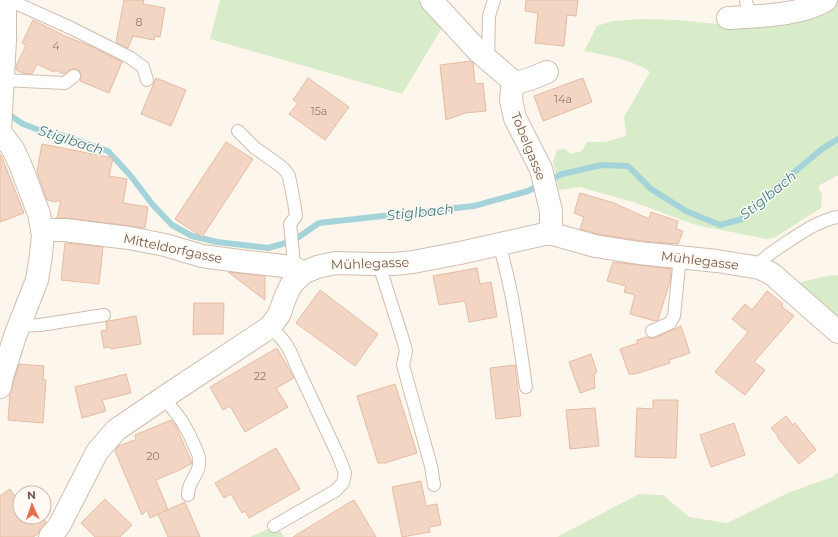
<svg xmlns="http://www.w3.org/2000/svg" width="838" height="537" viewBox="0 0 838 537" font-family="Montserrat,sans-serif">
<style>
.green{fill:#d8ecc9}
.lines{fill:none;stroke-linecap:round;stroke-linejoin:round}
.stream{stroke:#a5d3da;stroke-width:6}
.building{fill:#f3d5c3;stroke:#e6bba3}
.lane-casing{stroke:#d1beb0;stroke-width:14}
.street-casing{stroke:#d1beb0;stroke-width:24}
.lane{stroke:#fff;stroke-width:12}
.street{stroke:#fff;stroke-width:22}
.labels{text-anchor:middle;stroke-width:3;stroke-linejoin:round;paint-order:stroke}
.number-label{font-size:11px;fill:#987a6a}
.street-label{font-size:13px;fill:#7a5c4d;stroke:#fffaf3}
.water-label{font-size:14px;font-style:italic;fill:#437c86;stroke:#fffaf3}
</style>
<rect width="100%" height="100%" fill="#fdf6ec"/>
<g class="green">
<path d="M220,0h204l21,23 -43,71 -192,-55z"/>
<path d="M838,0v175l-20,11 4,9 -1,13 -47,30 -8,1 -70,-14 -60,-22 -56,-16 -21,3 -6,-28 4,-12 8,-1 6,5 11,-3 5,-9h18l21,-6 -2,-19 26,-45c-17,-12 -45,-17 -66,-21l13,-25 15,-5 32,-2 32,1 51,5 97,-15z"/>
<path d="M838,275v51l-45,-42 34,-8z"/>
<path d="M838,472v65h-281l82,-43 24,1 26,22 38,6 61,-30 44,-16z"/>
<path d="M268,529l13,3 3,5h-34z"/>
</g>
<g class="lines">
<g class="stream">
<path d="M5,112l18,12 21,8 20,4 44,15 22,24 23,30 19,20 20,11 25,6 51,6 25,-7 26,-18 155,-17 54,-15 12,-6"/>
<path d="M548,181l14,-7 40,-9 26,1 23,23 35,22 34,14 22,-6 44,-40 36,-30 16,-10"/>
</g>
</g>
<g class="building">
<path d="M124,0h20l-1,4 22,4 -5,29 -5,-1 -1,4 -21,-4 -5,12 -12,-6z"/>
<path d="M526,0h52l-2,16 -9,-1 -3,31 -29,-3 3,-30 -13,-2z"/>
<path d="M33,20l32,16 30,12 27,14 -13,31 -29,-12 1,-3v-3l-1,-4 -4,-2h-3l-3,1 -6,4 -9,-4 -1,2 -17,-8 -5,10 -10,-1 -6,-3v-4l10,-21 -4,-2z"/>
<path d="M471,61l2,2 2,21 8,-1 3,28 -21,2 -19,7 -6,-55z"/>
<path d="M156,78l30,12 -15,36 -30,-12z"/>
<path d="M308,78l41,29 -24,33 -36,-26 9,-11 -5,-3z"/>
<path d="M583,78l9,24 -49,19 -9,-25z"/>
<path d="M226,142l27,17 -51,78 -27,-18z"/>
<path d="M42,144l71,14 -4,18 18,3 -4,24 25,4 -3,21 -14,-2 -64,-8h-10l4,-18 -6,2 -8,-2 -10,-28z"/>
<path d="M0,155h1l23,58 -24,9z"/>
<path d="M580,193l34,10 35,16 2,-7 27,9 -2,8 7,2 -5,13 -37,-3 -43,-7 -18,-5 4,-12 -10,-4z"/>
<path d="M65,243l38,4 -4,37 -38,-4z"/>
<path d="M613,262l25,3 33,4 -1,12 -12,39 -3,1 -25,-7 5,-19 -11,-3 2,-6 -19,-5z"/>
<path d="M477,268l3,16 11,-2 6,35 -28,5 -4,-21 -26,4 -6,-29z"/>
<path d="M228,272l37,4v24z"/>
<path d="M320,290l58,44 -23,32 -59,-43z"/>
<path d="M767,291l16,13 -2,2 13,10 -40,46 11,8 -20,25 -30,-23 33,-40 -16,-13 13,-15 7,6z"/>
<path d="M194,303h30l-1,31h-23l-7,1z"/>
<path d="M136,316l5,28 -30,5 -1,-2 -6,1 -3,-17 6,-1 -1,-8 3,-1z"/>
<path d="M681,326l9,27 -21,7 1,3 -35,11h-6l-9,-25 18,-6 -1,-3 10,-3 4,1h4z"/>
<path d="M277,348l17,30 -18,10 12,19 -43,25 -15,-26 -7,4 -13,-23z"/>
<path d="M591,354l6,18 -3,2 1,14 -15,5 -11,-31z"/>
<path d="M19,364l25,2 -1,14h3l-3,43 -35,-3 2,-26z"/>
<path d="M515,365l6,51 -25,3 -6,-51z"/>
<path d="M126,374l5,19 -29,7 4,11 -24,7 -7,-31z"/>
<path d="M395,384l22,69 -32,10h-7l-21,-67z"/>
<path d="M653,400h25l-2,58 -41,-1 2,-49 16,1z"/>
<path d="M595,408l4,38 -29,3 -4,-39z"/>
<path d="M786,416l7,9 2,-2 21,27 -17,14 -22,-27 1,-1 -7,-8z"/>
<path d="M171,420l5,6 16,37 -10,6 -26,11 12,30 -18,8 -3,-8 -5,5 -27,-64 3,-5 17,-6 1,-1 -1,-4z"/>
<path d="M734,423l11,32 -34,12 -11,-32z"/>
<path d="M276,448l24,41 -51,29 -4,-7 -3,2 -11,-19 -7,4 -9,-15z"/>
<path d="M421,481l5,25 11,-2 4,21 -12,2 1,5 -28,5 -10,-50z"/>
<path d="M10,489l10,14v14h22l4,5 -6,7 -2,5 -5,3h-33v-41z"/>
<path d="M105,499l27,26 -12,12h-25l-14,-14z"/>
<path d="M354,500l22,37h-83l54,-33z"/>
<path d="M185,502l15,35h-32l-10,-23z"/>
</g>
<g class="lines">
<g class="lane-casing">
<g id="lane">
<path d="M746,0l3,17"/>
<path d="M5,1l13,3 53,24 58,29 14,10 4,13"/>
<path d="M488,60l1,-44 5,-16"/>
<path d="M3,80l62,3 9,-7"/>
<path d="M238,131l17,17 20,14 9,7 5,7 5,26 2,14 -6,8 3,29v14"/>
<path d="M499,244c14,47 20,95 27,143"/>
<path d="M376,264l5,7 22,69 3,11 -3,14 28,101 3,19"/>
<path d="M760,268c0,-2 0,-4 1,-6 3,-6 46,-33 54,-37 7,-3 15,-7 23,-8"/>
<path d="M19,326l21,-1 64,-10"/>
<path d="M270,327c13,12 19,19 25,36l43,92 7,18 -2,10 -8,8 -61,35"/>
<path d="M652,331l18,-8 4,-7 6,-59"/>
<path d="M163,398c14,15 23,27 31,47 4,8 7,14 4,24 -3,10 -10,13 -10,26"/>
</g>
</g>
<g class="street-casing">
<g id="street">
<path d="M431,0l48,52 36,31"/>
<path d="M728,18c29,-2 73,-2 98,-18"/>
<path d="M515,83l-3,6 -1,11 4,18 26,51 10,42v13l-2,9"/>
<path d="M515,83l15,-4 17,-7"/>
<path d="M0,130l5,-90v-40"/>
<path d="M0,132l13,17 7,15 19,50 4,21 -2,20 -4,25 -22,56 -13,41 -2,10"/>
<path d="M42,230h23l64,8 36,7 37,11 37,5 54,6 10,6"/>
<path d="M50,537l9,-11 38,-74 19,-22 47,-32 107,-71 9,-12 6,-17 6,-13 12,-12 14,-6 18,-4 41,1h19l18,-2 47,-9 89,-20 46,13 44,7 78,8 43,7 12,6 66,58"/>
</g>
</g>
<use href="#lane" class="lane"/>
<use href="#street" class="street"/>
</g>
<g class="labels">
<g class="number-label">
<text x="139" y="26">8</text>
<text x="56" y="50">4</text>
<text x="563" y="103">14a</text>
<text x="319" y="115">15a</text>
<text x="260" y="380">22</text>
<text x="153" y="460">20</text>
</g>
<g class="street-label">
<text transform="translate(529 146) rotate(68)" y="5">Tobelgasse</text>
<text transform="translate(173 248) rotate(12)" y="5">Mitteldorfgasse</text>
<text transform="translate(700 260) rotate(7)" y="5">Mühlegasse</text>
<text transform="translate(370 263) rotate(-2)" y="5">Mühlegasse</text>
</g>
<g class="water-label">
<text transform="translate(71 140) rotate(18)" y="5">Stiglbach</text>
<text transform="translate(768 195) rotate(-39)" y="5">Stiglbach</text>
<text transform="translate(420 212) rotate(-6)" y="5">Stiglbach</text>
</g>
</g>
<g transform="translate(32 505) rotate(357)"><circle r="19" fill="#fffaf3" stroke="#cabbb1"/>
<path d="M0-3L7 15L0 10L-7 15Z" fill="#e76f51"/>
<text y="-6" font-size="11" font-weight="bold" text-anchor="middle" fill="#7a5c4d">N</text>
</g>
</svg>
